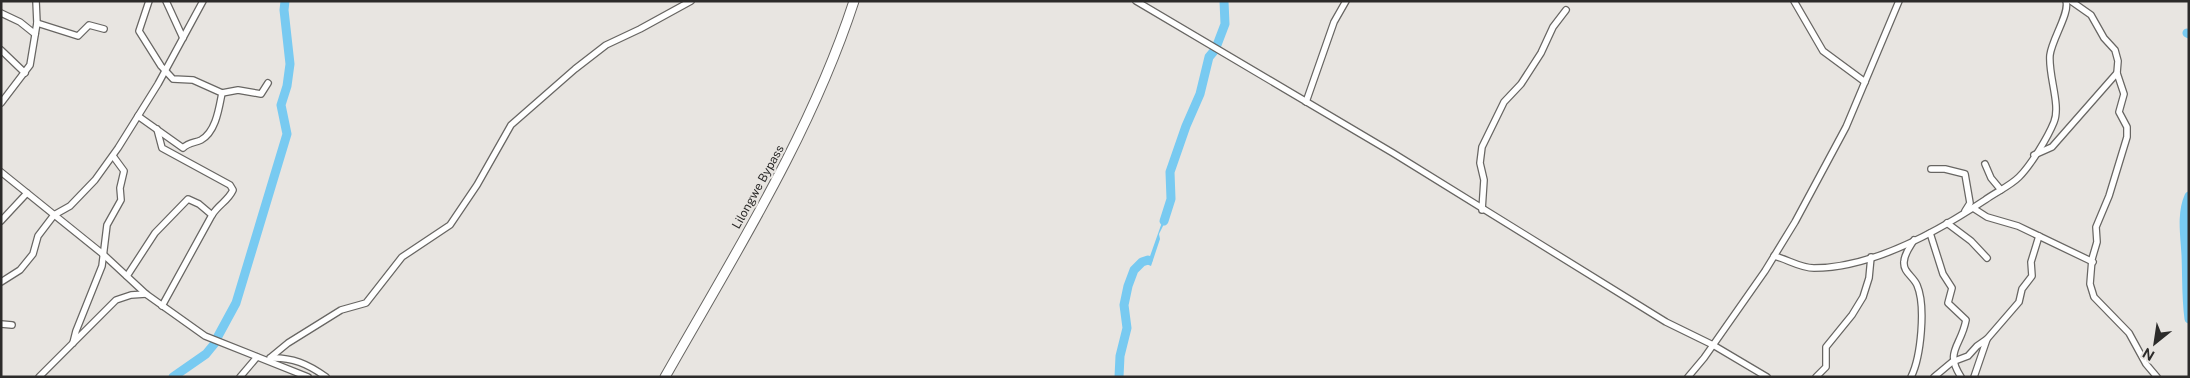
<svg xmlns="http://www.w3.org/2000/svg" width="2190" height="378" viewBox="0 0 2190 378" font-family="'Public Sans',sans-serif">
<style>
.water{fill:#78caf1}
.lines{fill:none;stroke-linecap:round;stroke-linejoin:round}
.river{stroke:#78caf1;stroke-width:9}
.street-casing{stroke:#686663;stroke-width:8}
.primary-casing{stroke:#686663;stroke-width:11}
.street{stroke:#fff;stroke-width:5.5}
.primary{stroke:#fff;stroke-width:9}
.labels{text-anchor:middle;stroke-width:4.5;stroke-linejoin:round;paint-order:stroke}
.street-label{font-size:12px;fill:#2c2b2a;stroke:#e8e5e1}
</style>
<rect width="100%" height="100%" fill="#e8e5e1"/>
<path class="water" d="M1166,211l2,5 -9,18 1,5 -9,27 -7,-3 -7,5 5,-7 7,-2z"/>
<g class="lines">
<g class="river">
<path d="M2187,33l2,1"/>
<path d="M1217,45l8,-21 -1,-23"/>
<path d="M2189,196c-8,18 -4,40 -3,59 1,22 0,42 3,64"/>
<path d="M1164,221l7,-22 -1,-27 16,-46 14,-32 9,-37 5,-6"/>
<path d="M217,338l19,-35 51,-169 -6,-29 6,-19 3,-22 -6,-54 1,-9"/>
<path d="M173,377l33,-23 9,-11"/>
<path d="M1119,377l1,-21 7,-28 -3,-23 4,-19 6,-16 8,-8 6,-2"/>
</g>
<g class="street-casing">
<g id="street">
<path d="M166,1l17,37"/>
<path d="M1136,1l257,152 273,169 47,23 54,32"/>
<path d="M1794,1l29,50 42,31"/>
<path d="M1,13l19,9 15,12"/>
<path d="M37,23l41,13 11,-11 15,4"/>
<path d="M1,50l24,23"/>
<path d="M2117,73l7,21 -5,18 8,15v10l-18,59 -13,31 1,15 -5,17 -2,25 4,13 35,36 17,31 11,13"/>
<path d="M222,93l16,-3 23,4 7,-11"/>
<path d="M1306,102l28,-80 12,-21"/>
<path d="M1,103l29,-38 7,-42 -1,-22"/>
<path d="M138,116l45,32c6,-6 12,-5 18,-8 15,-8 18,-32 21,-47l-29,-13 -20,-1 -12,-13 -22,-35 10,-30"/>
<path d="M157,129l5,19 68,37 3,5c-5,11 -14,14 -21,25l-50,91"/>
<path d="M2034,155l18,-8 65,-74 1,-12 -3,-11 -11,-12 -13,-23 -20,-14"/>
<path d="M1985,164l6,14 10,12"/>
<path d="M1931,169h14l20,5 5,29 -5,8"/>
<path d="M1,172l103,83 42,39 59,42 103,41"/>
<path d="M1973,208l14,9 31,9 75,36"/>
<path d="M1482,210l2,-30 -4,-17 2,-16 22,-45 17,-18 20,-31 12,-26 13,-17"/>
<path d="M1,221l26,-28"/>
<path d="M1947,223l24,18 16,17"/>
<path d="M1930,233l13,41 9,14 -4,15 18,17c-5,27 -22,31 -5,57"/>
<path d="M1774,256c13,3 26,12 40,12 59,0 123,-36 171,-68 11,-8 25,-14 34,-23 12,-12 29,-40 35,-55 7,-17 -6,-47 -4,-67 2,-16 20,-42 16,-54"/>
<path d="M127,276l28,-43 33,-34 11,5 13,11"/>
<path d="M1,282l19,-12 13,-16 5,-18 16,-21 16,-9 25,-26 23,-32 40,-64 45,-83"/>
<path d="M1,324l11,1"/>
<path d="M73,343l3,-12 26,-65 5,-41 14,-25 -1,-12 4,-17 -11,-15"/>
<path d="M271,357l17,-14 53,-33 25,-7 36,-46 48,-32 27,-40 34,-60 64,-56 31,-24 34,-16 51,-28"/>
<path d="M270,358c22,-1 38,6 56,19"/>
<path d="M39,377l77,-77 15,-5 15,-1"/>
<path d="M240,377l17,-20"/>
<path d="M1688,377l16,-19 61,-87 30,-49 51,-95 53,-126"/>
<path d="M1816,377l10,-10v-20l26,-32 11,-18 6,-19 2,-21"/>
<path d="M1911,377c10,-20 15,-71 6,-92 -4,-9 -14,-13 -13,-23 0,-8 6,-15 10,-22"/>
<path d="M1934,377l18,-15 16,-6 9,-10 10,-7"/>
<path d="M1974,377l13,-38 32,-37 3,-13 10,-13 -1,-14 8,-26"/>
</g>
</g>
<g class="primary-casing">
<path id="primary" d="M665,377c69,-122 145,-241 189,-376"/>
</g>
<use href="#street" class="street"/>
<use href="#primary" class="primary"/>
</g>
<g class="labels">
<g class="street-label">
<text transform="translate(758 187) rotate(-61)" y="4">Lilongwe Bypass</text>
</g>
</g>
<rect width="2190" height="378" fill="none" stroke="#2c2b2a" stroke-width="5"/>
<g transform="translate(2155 343) rotate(210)" stroke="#e8e5e1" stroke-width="4" paint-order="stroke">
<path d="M0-4L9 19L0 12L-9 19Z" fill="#2c2b2a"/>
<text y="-8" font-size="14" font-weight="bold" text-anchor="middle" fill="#2c2b2a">N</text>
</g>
</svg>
